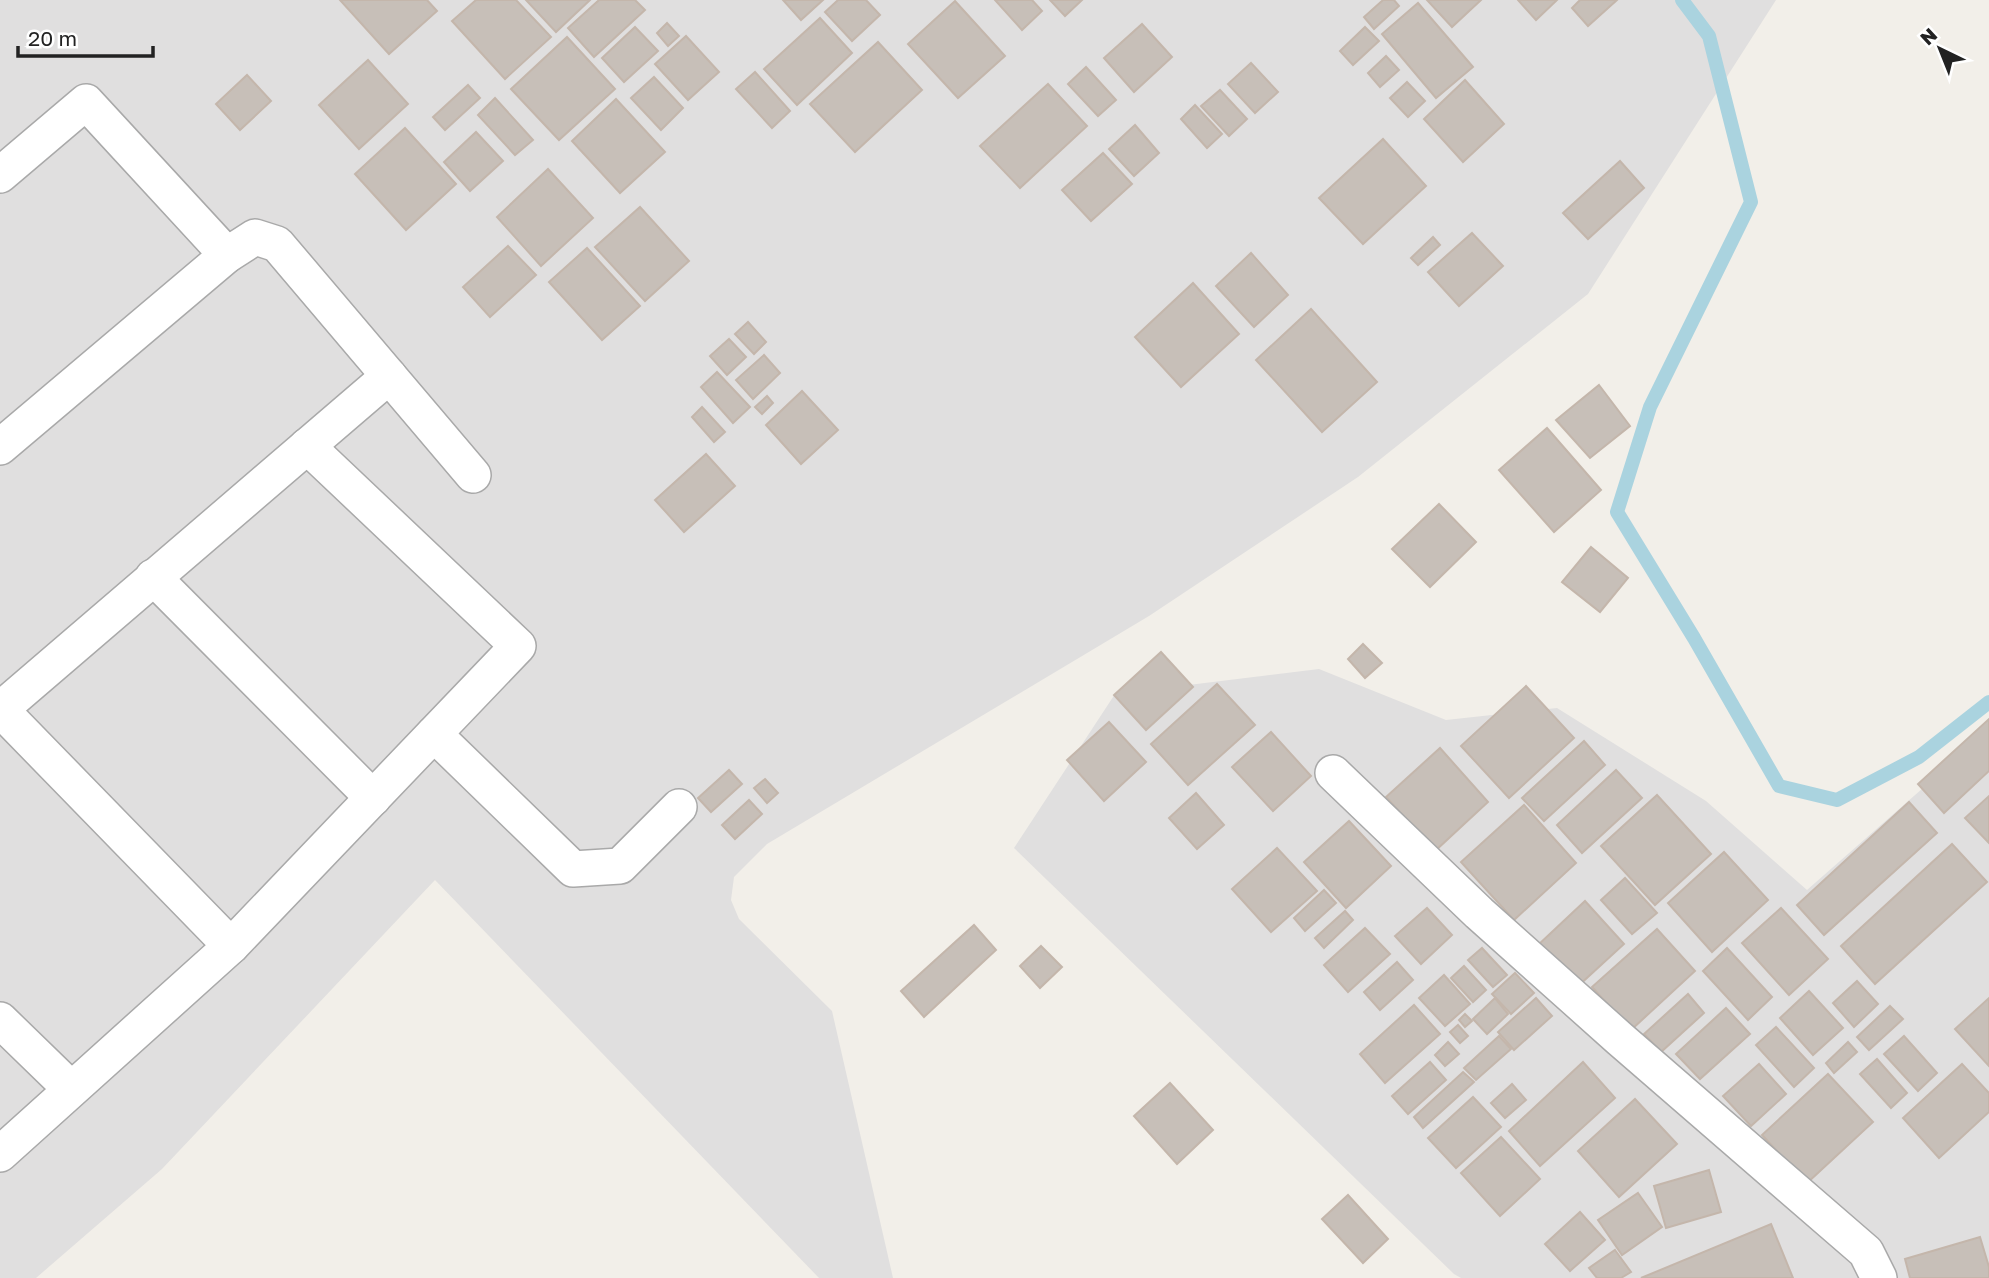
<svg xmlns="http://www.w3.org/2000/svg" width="1989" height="1278" viewBox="0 0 1989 1278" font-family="'Golos Text',sans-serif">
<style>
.residential{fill:#e0dfdf}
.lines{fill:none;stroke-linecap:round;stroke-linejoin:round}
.stream{stroke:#aad3df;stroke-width:14}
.building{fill:#c7bfb8;stroke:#c4b6ab;stroke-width:2}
.minor-casing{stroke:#a9a9a9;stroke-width:38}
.minor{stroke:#fff;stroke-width:35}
</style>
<rect width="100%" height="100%" fill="#f2efe9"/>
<g class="residential">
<path d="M0,0h1776l-188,294 -230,183 -209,139 -382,228 -33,33 -3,23 8,19 93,92 61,267h-74l-384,-398 -273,289 -126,109h-36z"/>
<path d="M1319,669l127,51 111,-12 149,93 101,89 182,-160v548h-528l-7,-4 -440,-426 101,-154z"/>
</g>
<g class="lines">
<path class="stream" d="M1682,0l27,36 42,166 -101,205 -33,105 77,126 85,148 58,14 82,-43 70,-55"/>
</g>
<g class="building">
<path d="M340,0h87l10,11 -48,43z"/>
<path d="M476,0h40l35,37 -46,42 -53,-58z"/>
<path d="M526,0h64l-34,32z"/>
<path d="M599,0h36l10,10 -51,47 -26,-29z"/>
<path d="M783,0h40l-22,20z"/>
<path d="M838,0h28l14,15 -28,26 -27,-29z"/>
<path d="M995,0h37l10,11 -20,19z"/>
<path d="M1050,0h32l-17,16z"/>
<path d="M1383,0h11l5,6 -25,23 -10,-12z"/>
<path d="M1427,0h54l-29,27z"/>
<path d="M1518,0h39l-21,20z"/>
<path d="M1580,0h37l-29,26 -16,-18z"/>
<path d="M955,1l50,55 -47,42 -50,-54z"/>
<path d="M1418,3l55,64 -37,31 -54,-64z"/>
<path d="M820,18l32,35 -55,52 -33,-36z"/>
<path d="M667,23l12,13 -11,10 -11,-13z"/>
<path d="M1142,24l30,33 -38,35 -30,-34z"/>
<path d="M635,27l23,24 -34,31 -22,-24z"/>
<path d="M1365,27l14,14 -26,24 -13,-14z"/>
<path d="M686,36l33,36 -31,28 -33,-36z"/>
<path d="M567,37l48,52 -56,51 -48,-51z"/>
<path d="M878,42l44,48 -67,62 -45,-48z"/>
<path d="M1386,56l13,14 -19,17 -12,-14z"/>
<path d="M368,60l40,44 -49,45 -40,-44z"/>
<path d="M1251,63l27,29 -23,21 -27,-29z"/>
<path d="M1086,67l30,33 -18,16 -30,-32z"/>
<path d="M755,72l35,39 -18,17 -36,-39z"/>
<path d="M247,75l24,26 -31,29 -24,-26z"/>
<path d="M654,77l29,31 -22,22 -30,-32z"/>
<path d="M1465,80l39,44 -41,38 -39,-43z"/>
<path d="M1407,82l18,19 -17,16 -18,-19z"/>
<path d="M1048,84l39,42 -67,62 -40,-42z"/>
<path d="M468,85l12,13 -35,32 -12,-13z"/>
<path d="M1220,90l27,29 -18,17 -28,-30z"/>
<path d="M495,98l38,42 -18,15 -37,-40z"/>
<path d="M616,99l49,53 -45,41 -48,-52z"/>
<path d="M1195,105l27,29 -15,14 -26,-29z"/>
<path d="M1135,125l24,28 -25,23 -25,-27z"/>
<path d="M405,128l51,56 -50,46 -51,-56z"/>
<path d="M476,132l27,29 -33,30 -26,-29z"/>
<path d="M1383,139l43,47 -63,58 -44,-46z"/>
<path d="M1103,153l29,31 -41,37 -29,-31z"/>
<path d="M1620,161l24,27 -56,51 -25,-26z"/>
<path d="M548,169l45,49 -52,48 -44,-49z"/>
<path d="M640,207l49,54 -44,40 -50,-54z"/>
<path d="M1472,233l31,33 -44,40 -31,-34z"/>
<path d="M1433,237l7,8 -22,20 -7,-7z"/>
<path d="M508,246l28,29 -46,42 -27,-30z"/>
<path d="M587,248l53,58 -38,34 -53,-58z"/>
<path d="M1251,253l37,42 -34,32 -38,-41z"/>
<path d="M1193,283l46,51 -58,53 -46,-50z"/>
<path d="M1311,309l66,73 -55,50 -66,-72z"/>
<path d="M748,322l18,20 -12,12 -19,-20z"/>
<path d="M729,339l17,18 -19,18 -17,-19z"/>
<path d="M764,355l16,18 -27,26 -17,-19z"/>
<path d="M717,372l33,35 -17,16 -32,-36z"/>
<path d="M1599,385l31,41 -40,32 -34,-38z"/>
<path d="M802,391l36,39 -37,34 -35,-39z"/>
<path d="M767,396l6,7 -11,11 -7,-7z"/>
<path d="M702,407l23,25 -11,10 -22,-25z"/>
<path d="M1547,428l54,62 -47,42 -55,-62z"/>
<path d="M706,454l29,32 -51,46 -29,-32z"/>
<path d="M1439,504l37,38 -46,45 -38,-38z"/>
<path d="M1591,547l37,31 -28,34 -38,-30z"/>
<path d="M1363,644l19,19 -17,15 -17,-19z"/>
<path d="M1161,652l32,35 -47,43 -32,-35z"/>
<path d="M1217,684l38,41 -67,60 -37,-41z"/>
<path d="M1526,686l48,52 -65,60 -48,-52z"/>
<path d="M1989,719v52l-45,42 -26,-29z"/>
<path d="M1109,722l37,40 -42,39 -37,-41z"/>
<path d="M1271,732l40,44 -38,35 -41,-44z"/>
<path d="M1584,741l21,24 -61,56 -22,-23z"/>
<path d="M1440,748l48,54 -53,49 -49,-54z"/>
<path d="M729,770l13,14 -31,28 -13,-14z"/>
<path d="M1616,770l26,28 -60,55 -25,-28z"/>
<path d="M765,779l13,14 -11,10 -13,-15z"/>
<path d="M1196,793l28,32 -27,24 -28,-31z"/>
<path d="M1657,795l54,59 -56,51 -54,-59z"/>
<path d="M1989,796v47l-24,-25z"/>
<path d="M749,800l13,14 -27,25 -13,-14z"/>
<path d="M1909,802l28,31 -113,102 -27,-30z"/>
<path d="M1524,805l52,58 -62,57 -53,-58z"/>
<path d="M1349,821l42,45 -45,42 -42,-46z"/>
<path d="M1952,844l35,38 -112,102 -34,-38z"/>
<path d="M1277,848l40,43 -46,41 -39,-43z"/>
<path d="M1724,852l44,48 -56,52 -44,-49z"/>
<path d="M1625,878l32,35 -25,21 -31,-34z"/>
<path d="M1324,890l12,13 -31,28 -11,-13z"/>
<path d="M1585,901l39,43 -47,43 -39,-42z"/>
<path d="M1427,908l25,27 -31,29 -26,-28z"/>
<path d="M1781,908l47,51 -39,36 -47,-52z"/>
<path d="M1345,911l8,9 -29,28 -9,-10z"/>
<path d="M974,925l22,25 -72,67 -23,-26z"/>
<path d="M1365,928l25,26 -42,38 -24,-27z"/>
<path d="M1657,929l38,42 -64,59 -39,-43z"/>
<path d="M1041,946l21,21 -22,21 -20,-22z"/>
<path d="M1482,948l25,27 -14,12 -25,-27z"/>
<path d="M1727,948l45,49 -24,23 -45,-49z"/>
<path d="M1397,962l16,18 -33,30 -16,-18z"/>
<path d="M1464,966l22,24 -13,12 -22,-24z"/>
<path d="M1515,973l19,20 -23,21 -19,-20z"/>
<path d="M1444,975l26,29 -25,22 -26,-28z"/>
<path d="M1857,981l21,23 -24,23 -21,-24z"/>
<path d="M1809,991l34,37 -30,27 -33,-37z"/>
<path d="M1688,994l16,19 -43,39 -17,-18z"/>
<path d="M1495,998l13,16 -21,20 -14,-15z"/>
<path d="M1536,998l16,18 -38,34 -16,-18z"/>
<path d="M1989,998v68l-34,-37z"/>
<path d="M1414,1005l26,29 -55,49 -25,-29z"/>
<path d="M1890,1006l13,13 -34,31 -12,-13z"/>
<path d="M1726,1008l24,26 -50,45 -24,-25z"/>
<path d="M1465,1014l7,7 -7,6 -6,-7z"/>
<path d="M1458,1025l10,11 -8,7 -10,-11z"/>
<path d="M1776,1027l38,41 -20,19 -38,-42z"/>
<path d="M1499,1036l12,13 -35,31 -12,-12z"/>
<path d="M1904,1036l33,37 -19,18 -34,-37z"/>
<path d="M1448,1042l11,12 -14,12 -10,-11z"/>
<path d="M1848,1042l9,10 -23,21 -8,-10z"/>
<path d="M1877,1059l30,34 -16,15 -31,-34z"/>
<path d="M1430,1062l16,18 -38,34 -16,-18z"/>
<path d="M1583,1062l32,36 -75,68 -31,-35z"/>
<path d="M1759,1064l27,30 -35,32 -28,-30z"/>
<path d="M1962,1064l27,29v19l-50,46 -36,-40z"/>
<path d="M1463,1072l11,10 -51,46 -9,-11z"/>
<path d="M1828,1074l45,48 -66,61 -45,-48z"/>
<path d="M1170,1083l43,47 -36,34 -43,-48z"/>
<path d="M1512,1084l14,16 -21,18 -14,-15z"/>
<path d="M1473,1097l28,30 -45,41 -28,-30z"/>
<path d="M1635,1099l42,45 -58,53 -41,-46z"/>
<path d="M1501,1137l39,42 -40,37 -39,-43z"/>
<path d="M1709,1170l12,42 -55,16 -12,-42z"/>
<path d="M1638,1193l24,34 -40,28 -24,-35z"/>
<path d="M1348,1195l40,44 -25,24 -41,-44z"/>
<path d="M1580,1212l25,28 -35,31 -25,-27z"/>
<path d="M1771,1224l22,54h-152z"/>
<path d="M1980,1237l9,30v11h-79l-5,-19z"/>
<path d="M1615,1250l16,22 -10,6h-24l-8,-10z"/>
</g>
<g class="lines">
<g class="minor-casing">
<g id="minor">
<path d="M0,175l86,-73 141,153"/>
<path d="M0,447l227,-192 28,-18 22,7 196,231"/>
<path d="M153,577l220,221"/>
<path d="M0,709l231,237"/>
<path d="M1,709l388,-333"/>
<path d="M434,734l139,135 47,-3 59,-59"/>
<path d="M1333,773l146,140 141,126 246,213 13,26"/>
<path d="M0,1020l71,69"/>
<path d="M0,1154l231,-208 287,-300 -211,-200"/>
</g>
</g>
<use href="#minor" class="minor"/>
</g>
<g transform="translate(1940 49) rotate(317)" stroke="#ffffff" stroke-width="5" paint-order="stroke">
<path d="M0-5L12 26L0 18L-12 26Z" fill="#222222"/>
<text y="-10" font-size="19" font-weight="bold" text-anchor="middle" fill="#222222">N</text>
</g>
<path d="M18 46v10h135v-10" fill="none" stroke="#222222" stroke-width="3.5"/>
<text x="28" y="46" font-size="21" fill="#222222" stroke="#ffffff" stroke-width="5" paint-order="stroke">20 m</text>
</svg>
